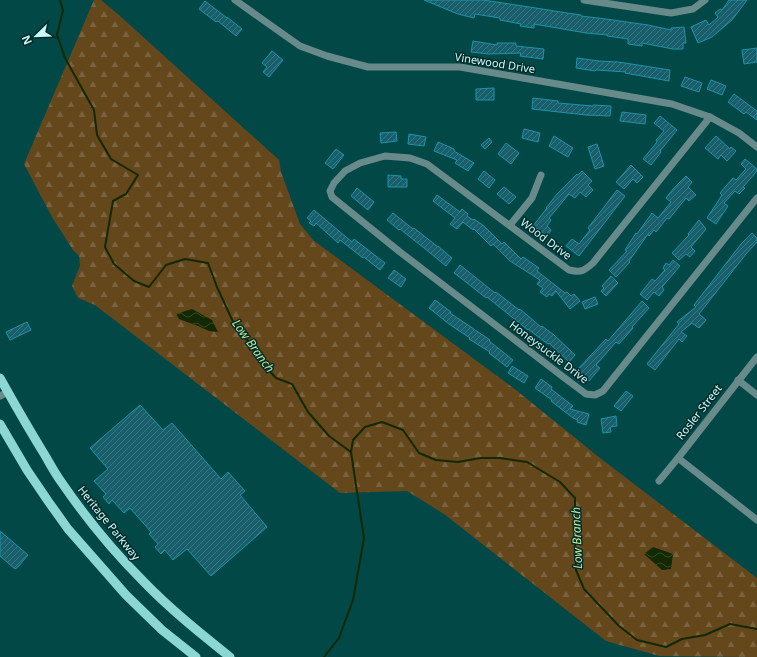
<svg xmlns="http://www.w3.org/2000/svg" width="757" height="657" viewBox="0 0 757 657" font-family="'Noto Sans',sans-serif">
<style>
.forest{fill:url(#forest-firs)}
.water{fill:url(#water-waves)}
.lines{fill:none;stroke-linecap:round;stroke-linejoin:round}
.stream{stroke:#132902;stroke-width:2}
.building{fill:url(#building-hatch);stroke:#1d93a9}
.minor{stroke:#688a8a;stroke-width:7}
.major{stroke:#8cd6d4;stroke-width:9}
.labels{text-anchor:middle;stroke-width:3;stroke-linejoin:round;paint-order:stroke}
.street-label{font-size:11px;fill:#c9fcfa;stroke:#052b2a}
.water-label{font-size:12px;font-style:italic;fill:#baeb9c;stroke:#052b2a}
</style>
<defs>
<pattern id="forest-firs" width="22" height="20" patternUnits="userSpaceOnUse"><rect width="22" height="20" fill="#65471c"/><path d="M5 1l3.5 6h-7zM16 11l3.5 6h-7z" fill="#7a623e"/></pattern>
<pattern id="water-waves" width="16" height="10" patternUnits="userSpaceOnUse"><rect width="16" height="10" fill="#132902"/><path d="M0 5q4-4 8 0t8 0" fill="none" stroke="#344928"/></pattern>
<pattern id="building-hatch" width="6" height="6" patternUnits="userSpaceOnUse"><rect width="6" height="6" fill="#195e6b"/><path d="M-1 1l2-2M0 6l6-6M5 7l2-2" fill="none" stroke="#397681"/></pattern>
</defs>
<rect width="100%" height="100%" fill="#024847"/>
<path class="forest" d="M94,0h7l19,16 159,144 2,12 19,52 13,16 203,150 84,68 157,120v79l-98,-1 -53,-15 -162,-127 -37,-23 -67,2 -245,-188 -17,-7 -6,-12 8,-20 -1,-10 -6,-6 -21,-33 -28,-53z"/>
<g class="water">
<path d="M192,309l20,11 6,12 -9,-1 -11,-5 -19,-7 -3,-5z"/>
<path d="M653,547l20,7 -2,15 -9,1 -18,-16z"/>
</g>
<g class="lines">
<g class="stream">
<path d="M60,0l3,10 -6,25 8,23 29,52 3,25 14,24 27,16 -12,19 -13,7 -8,46 9,17 20,17 15,6 17,-22 19,-6 23,4 9,24 18,39 13,15 17,25 11,12 16,6 16,28 21,24 22,16 2,-12 12,-13 17,-5 21,8 16,23 17,7 22,2 23,-4h19l27,4 33,20 15,16v42l1,30 8,19 35,37 18,14 29,7 16,-8 23,-4 25,-11 27,5"/>
<path d="M324,657l15,-19 14,-38 11,-62 -13,-86"/>
</g>
</g>
<g class="building">
<path d="M424,0h59l53,8 31,5 14,2v1l25,3 42,6 23,5v-2l13,-1 2,16h-3v6h-10l-31,-6v3l-14,-2v-5l-21,-3v-1l-21,-2 -52,-9v4l-14,-2 1,-2 -21,-4v-2l-25,-4 -1,4 -16,-4z"/>
<path d="M729,0h18l-15,20 -20,17 -14,6 -7,-16 15,-7 3,5 9,-8 -3,-4 5,-4 2,1z"/>
<path d="M205,1l22,17v-1l15,12 -6,7 -18,-15 -2,1 -17,-13z"/>
<path d="M473,41l24,4v-2h19v3l28,3 -1,10 -23,-3 1,-3 -32,1 -18,-2z"/>
<path d="M757,48v14l-13,2 -2,-14z"/>
<path d="M272,51l11,9 -14,17 -6,-5 4,-5 -5,-4z"/>
<path d="M577,58l22,3 19,1 52,8 -1,11 -44,-8 1,-1 -30,-2 -1,1 -19,-3z"/>
<path d="M685,77l17,6 -3,9 -18,-6z"/>
<path d="M711,80l15,6 -4,9 -15,-6z"/>
<path d="M494,88v12h-18v-11z"/>
<path d="M734,94l23,17v9l-11,-8 -2,2 -16,-12z"/>
<path d="M533,98l25,3v2l35,3v-1l18,1 -1,10 -24,-1 -54,-6z"/>
<path d="M622,112l24,3 -1,9 -25,-3z"/>
<path d="M660,116l17,14 -17,21 1,1 -10,13 -8,-6 14,-17 -1,-2 8,-9 -10,-8z"/>
<path d="M524,129l16,4 -2,9 -16,-4z"/>
<path d="M396,132l1,9 -16,2 -1,-10z"/>
<path d="M409,134l17,3 -2,9 -16,-2z"/>
<path d="M554,136l19,12 -5,9 -19,-11z"/>
<path d="M716,136l14,13 1,-2 5,4 -9,10 -6,-6 -3,4 -13,-11z"/>
<path d="M489,138l3,4 -7,7 -4,-4z"/>
<path d="M438,142l16,7v2l20,12 -6,8 -13,-8 2,-3 -23,-9z"/>
<path d="M506,143l13,10 -8,11 -13,-10z"/>
<path d="M597,144l7,22 -9,3 -7,-22z"/>
<path d="M336,149l8,6 -11,14 -8,-6z"/>
<path d="M745,159l12,10v2l-14,16 2,1 -6,6 -4,-3 -11,12 4,3 -12,18 -9,-6 15,-23 -2,-2 13,-15 3,2 10,-11 -5,-5z"/>
<path d="M631,165l12,12 -6,6 -4,-4 -9,10 -8,-7z"/>
<path d="M484,171l11,9 -6,8 -11,-9z"/>
<path d="M582,171l10,10 -4,4 5,5 -7,7 -6,-5 -5,6 -6,-4 -20,24 2,2 -4,6 4,4 -4,6 -14,-10 14,-18h-1l11,-14 20,-20 1,1z"/>
<path d="M388,175l13,1v3h6v8h-19z"/>
<path d="M686,176l6,6 -4,5 8,8 -7,6 -3,-3 -17,21 -2,-1 -11,14 -2,-2 -5,6 -1,-2 -19,27 1,1 -14,15 -7,-7 18,-19 -2,-1 11,-17 1,1 15,-21 6,5 13,-16 -5,-4 7,-9z"/>
<path d="M504,187l12,10 -7,7 -12,-10z"/>
<path d="M357,188l17,14 -6,8 -17,-14z"/>
<path d="M617,190l8,6 -46,60 -13,-10 6,-7 7,5 11,-14 -2,-2z"/>
<path d="M437,195l23,17 2,-3 6,5 -1,2 6,4 1,-1 10,7 18,18 2,-2 17,17 2,-2 16,11 -2,3 28,22 2,-1 4,4 3,-2 6,7 -10,8 -14,-18 -4,5 -3,-2 -2,3 -7,-5 3,-4 -6,-4 3,-4 -30,-19 -17,-17 -2,2 -17,-17 -1,1 -10,-8 -6,7 -7,-5 5,-6 -22,-17z"/>
<path d="M314,210l38,32 2,-3 31,24 -5,7 -16,-13 -1,1 -23,-18 -2,3 -22,-20 -2,3 -5,-3 2,-2 -4,-3z"/>
<path d="M393,213l20,16 1,-1 24,19v-1l14,12 -6,8 -22,-18 -24,-19 -1,1 -12,-10z"/>
<path d="M699,220l7,9 -15,18 4,4 -5,6 -4,-3 -7,6 -7,-7 17,-18 -1,-1z"/>
<path d="M752,233l5,5v4l-11,12 -47,60 7,6 -7,8 -7,-5 -11,9 6,4 -5,6 -3,-3 -24,31 -8,-6 32,-40 -2,-2 19,-15 -2,-2 47,-61z"/>
<path d="M673,260l7,6 -18,21 2,3 -5,6 -5,-4 -7,8 -7,-6 12,-15 3,2 10,-11 -2,-2 3,-5 3,2z"/>
<path d="M460,265l35,28 1,-1 23,18 1,-1 21,18 1,-1 12,9 21,20 -6,7 -20,-19 -1,1 -20,-15v1l-41,-33 -1,1 -20,-16 -12,-9z"/>
<path d="M394,270l12,9 -5,8 -13,-9z"/>
<path d="M611,276l7,7 -12,13 -5,-5 3,-3 -2,-2z"/>
<path d="M595,297l3,7 -13,5 -3,-7z"/>
<path d="M435,300l16,12 -1,1 40,27 -1,1 24,19 -6,7 -18,-14 1,-1 -21,-13 1,-1 -21,-14 -20,-16z"/>
<path d="M642,301l7,7 -17,19 1,1 -14,16 -3,-2 -20,23 4,3 -11,13 -12,-11 29,-31 2,2z"/>
<path d="M27,322l4,8 -21,10 -4,-8z"/>
<path d="M512,366l16,10 -4,7 -16,-10z"/>
<path d="M541,379l11,8 -1,2 22,17 -3,3 19,5 -3,11 -9,-3 1,-2 -5,-2 -22,-17 1,-1 -17,-12z"/>
<path d="M626,391l7,5 -12,15 -7,-5z"/>
<path d="M140,405l23,25 9,-7 49,56 7,-7 17,19 -5,4 27,32 -56,49 -24,-27 -14,11 -8,-10 -4,4 -6,-7 3,-3 -9,-10 2,-2 -21,-24 -6,5 -12,-13 -3,4 -6,-7 3,-3 -12,-13 14,-12 -18,-21z"/>
<path d="M616,416l1,10 -7,1 1,5 -8,1 -2,-14z"/>
<path d="M0,531l28,24 -10,12 -3,2 -15,-13z"/>
</g>
<g class="lines">
<g class="minor">
<path d="M235,0l65,46 27,10 41,11h92l212,37 38,13 29,16 18,14"/>
<path d="M584,0l87,13 22,-4 12,-9"/>
<path d="M710,117l-117,146c-9,8 -12,10 -24,7l-142,-106 -17,-6 -25,-2 -25,7 -15,8 -11,12 -4,8 2,6 68,55 162,124 24,18 9,1 8,-4 154,-193"/>
<path d="M510,225l22,-27 9,-23"/>
<path d="M738,380l19,15"/>
<path d="M0,396l8,-4"/>
<path d="M678,458l79,62"/>
<path d="M659,481l19,-23 79,-101"/>
</g>
<g class="major">
<path d="M0,378c15,27 30,53 46,79 5,9 10,18 16,26 24,35 51,68 81,98 27,28 57,52 87,76"/>
<path d="M0,424l27,46 21,31 20,28 58,66 36,35 34,27"/>
</g>
</g>
<g class="labels">
<g class="street-label">
<text transform="translate(495 63) rotate(9)" y="4">Vinewood Drive</text>
<text transform="translate(546 239) rotate(37)" y="4">Wood Drive</text>
<text transform="translate(549 352) rotate(37)" y="4">Honeysuckle Drive</text>
<text transform="translate(699 412) rotate(-52)" y="4">Rosler Street</text>
<text transform="translate(109 523) rotate(51)" y="4">Heritage Parkway</text>
</g>
<g class="water-label">
<text transform="translate(253 346) rotate(54)" y="4">Low Branch</text>
<text transform="translate(577 538) rotate(-92)" y="4">Low Branch</text>
</g>
</g>
<g transform="translate(36 36) rotate(247)" stroke="#052b2a" stroke-width="3" paint-order="stroke">
<path d="M0-3L7 15L0 10L-7 15Z" fill="#c9fcfa"/>
<text y="-6" font-size="11" font-weight="bold" text-anchor="middle" fill="#c9fcfa">N</text>
</g>
</svg>
